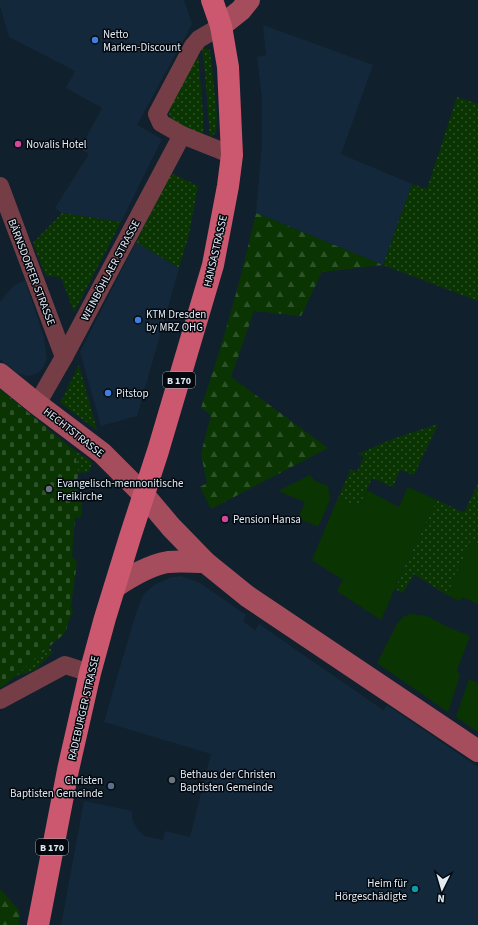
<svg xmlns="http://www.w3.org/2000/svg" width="478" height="925" viewBox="0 0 478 925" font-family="'Source Sans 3',sans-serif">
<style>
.built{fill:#13293b}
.grass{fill:url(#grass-dots)}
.forest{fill:url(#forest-firs)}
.cemetery{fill:url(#cemetery-stones)}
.garden{fill:#0a3503}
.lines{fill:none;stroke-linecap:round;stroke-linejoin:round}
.street{stroke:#753e47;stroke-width:18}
.secondary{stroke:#a64d5d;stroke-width:22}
.primary{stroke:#cb586e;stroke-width:22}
.shop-dot{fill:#3f7fe0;stroke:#04090f;stroke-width:1.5}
.hotel-dot{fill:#d1479c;stroke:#04090f;stroke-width:1.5}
.worship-dot{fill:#6b7280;stroke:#04090f;stroke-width:1.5}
.service-dot{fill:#5c6f8a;stroke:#04090f;stroke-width:1.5}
.culture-dot{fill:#0f9aa8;stroke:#04090f;stroke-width:1.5}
.labels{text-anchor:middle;stroke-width:3;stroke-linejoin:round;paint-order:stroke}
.shield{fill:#04090f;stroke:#9fa7af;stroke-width:1}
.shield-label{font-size:10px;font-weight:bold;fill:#e1ebf4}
.poi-label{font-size:11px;fill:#e1ebf4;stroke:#04090f;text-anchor:start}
.street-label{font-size:11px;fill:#e1ebf4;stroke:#04090f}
</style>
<defs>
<pattern id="grass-dots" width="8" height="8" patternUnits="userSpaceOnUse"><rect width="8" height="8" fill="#0a3503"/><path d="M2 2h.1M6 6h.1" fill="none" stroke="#2d5228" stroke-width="1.8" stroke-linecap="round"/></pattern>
<pattern id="forest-firs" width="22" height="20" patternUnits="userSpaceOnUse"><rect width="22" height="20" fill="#0a3503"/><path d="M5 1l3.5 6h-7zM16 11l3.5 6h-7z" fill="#2d5228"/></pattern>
<pattern id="cemetery-stones" width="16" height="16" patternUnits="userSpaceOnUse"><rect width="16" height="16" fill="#0a3503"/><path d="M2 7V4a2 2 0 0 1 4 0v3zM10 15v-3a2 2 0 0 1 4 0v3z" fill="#2d5228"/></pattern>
</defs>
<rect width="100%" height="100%" fill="#10202d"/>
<g class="built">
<path d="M0,0h184l8,24 -55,101 25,14 -41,83 -59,-9 -7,-5 34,-54 -9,-5 22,-41 -36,-20 9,-17 -66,-34 -9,-31z"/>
<path d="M263,25l110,40 -32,89 71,30 -29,81 -127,-52 6,-69v-46l-5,-41 9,-2z"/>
<path d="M136,242l43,26 -42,148 -36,10 -21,-74z"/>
<path d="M25,280l19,58 3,21 -4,9 -5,5 -8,3 -8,-1 -6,-3 -16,-13v-57l14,-17z"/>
<path d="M181,576l19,7 46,32 -3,6 12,9 4,-6 124,86 4,-5 91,62v158h-417l23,-124 48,10v7l3,7 4,6 6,5 18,4 2,-9 25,6 21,-83 -107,-32 29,-99 6,-18 4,-9 4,-5 7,-6 18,-8z"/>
</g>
<g class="grass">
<path d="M204,48l6,2 7,66 -1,16 -6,6 -5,-65 -3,-24z"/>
<path d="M198,53l5,61v23l-32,-18 -2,-6 1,-7z"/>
<path d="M457,97l21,7v197l-95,-36 29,-81 15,5z"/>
<path d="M171,173l27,13 -9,48 -10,34 -43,-26z"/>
<path d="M62,213l59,9 -47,90 -13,-35 -15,-1 -13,-33z"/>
<path d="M79,365l18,65 -37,-27z"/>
<path d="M438,424l-24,51 -14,-5 -7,17 -21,-9 -13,29 -21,-9 13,-29 6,3 7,-15 -6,-3 32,-14z"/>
<path d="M75,451l15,9 2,4 -3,8 -11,1z"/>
<path d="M478,483v61l-7,-3 -24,54 -33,-21 -11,19 -8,-4 8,-19 34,-70 27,13z"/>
<path d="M49,647l4,5 -18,18 -21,7z"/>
</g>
<g class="forest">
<path d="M256,213l127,52 -61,7 -21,44 -47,-5 -23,66 97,71 -117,61 -11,-22 7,-4 -6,-29 10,-39 -10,-7c22,-64 40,-129 55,-195z"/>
<path d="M0,889l20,22 -1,14h-19z"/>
</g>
<path class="cemetery" d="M0,389l75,62 3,22 -2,28h6l-1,17h-6l-3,38 5,6 -6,45 2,5c-4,7 -5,13 -8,21l-60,52 -5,3z"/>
<g class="garden">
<path d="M310,475l5,6 13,5 2,14 -12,27 -20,-9 7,-16 -27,-11z"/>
<path d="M408,487l29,13 -34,70 -22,50 -44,-29 6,-11 -31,-20 26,-62 21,9 8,-17 32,17z"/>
<path d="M471,541l7,3v60l-16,-7 -2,4 -13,-6z"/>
<path d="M411,614l16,2 21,11 22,9 -13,34 3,5 -12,37 -71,-49 20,-39 7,-8z"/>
<path d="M469,679l9,4v49l-22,-15z"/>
</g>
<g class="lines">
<g class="street">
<path d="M221,26l-22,13 -6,7 -36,68 4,9 21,12 50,20"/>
<path d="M0,186l64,171"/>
<path d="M37,404l27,-47 118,-222"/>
<path d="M0,700l65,-35 25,8"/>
</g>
<g class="secondary">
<path d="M221,26l20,-16 8,-10"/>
<path d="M0,374l37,30 65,49 42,42 27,32 34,35 42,34 231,155"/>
<path d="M115,587c15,-10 34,-22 53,-25 12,-1 25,0 37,0"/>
</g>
<path class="primary" d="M38,925l30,-155 22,-97 15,-55 25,-81 28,-86 55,-186 15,-79 4,-31 -4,-88 -7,-41 -9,-26"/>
</g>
<g class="shop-dot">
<circle cx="95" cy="40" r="4"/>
<circle cx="138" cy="320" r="4"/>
<circle cx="108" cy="393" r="4"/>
</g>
<g class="hotel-dot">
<circle cx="18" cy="144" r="4"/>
<circle cx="225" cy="519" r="4"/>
</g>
<g class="worship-dot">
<circle cx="49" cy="489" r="4"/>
<circle cx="172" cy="780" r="4"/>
</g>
<circle class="service-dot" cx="111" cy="786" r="4"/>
<circle class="culture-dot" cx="415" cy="889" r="4"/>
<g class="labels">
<g class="shield">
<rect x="163" y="372" width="32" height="16" rx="3"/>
<rect x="36" y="839" width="32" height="16" rx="3"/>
</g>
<g class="shield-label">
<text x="179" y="384">B 170</text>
<text x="52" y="851">B 170</text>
</g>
<g class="poi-label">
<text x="103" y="38">Netto<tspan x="103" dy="13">Marken-Discount</tspan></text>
<text x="26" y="148">Novalis Hotel</text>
<text x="146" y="318">KTM Dresden<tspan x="146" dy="13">by MRZ OHG</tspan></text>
<text x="116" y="397">Pitstop</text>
<text x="57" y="487">Evangelisch-mennonitische<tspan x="57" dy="13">Freikirche</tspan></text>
<text x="233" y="523">Pension Hansa</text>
<text x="180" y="778">Bethaus der Christen<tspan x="180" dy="13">Baptisten Gemeinde</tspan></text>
<text x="103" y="784" text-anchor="end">Christen<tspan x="103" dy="13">Baptisten Gemeinde</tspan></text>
<text x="407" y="887" text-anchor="end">Heim für<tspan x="407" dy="13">Hörgeschädigte</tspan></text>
</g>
<g class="street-label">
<text transform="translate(215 251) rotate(-77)" y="4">HANSASTRASSE</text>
<text transform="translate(110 270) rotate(-62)" y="4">WEINBÖHLAER STRASSE</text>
<text transform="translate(32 272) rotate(69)" y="4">BÄRNSDORFER STRASSE</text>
<text transform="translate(74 432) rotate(38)" y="4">HECHTSTRASSE</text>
<text transform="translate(83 708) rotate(-77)" y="4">RADEBURGER STRASSE</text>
</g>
</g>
<g transform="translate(442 889) rotate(185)" stroke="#04090f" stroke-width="3" paint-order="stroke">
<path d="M0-3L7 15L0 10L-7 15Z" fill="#e1ebf4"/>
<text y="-6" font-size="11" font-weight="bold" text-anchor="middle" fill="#e1ebf4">N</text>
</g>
</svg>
